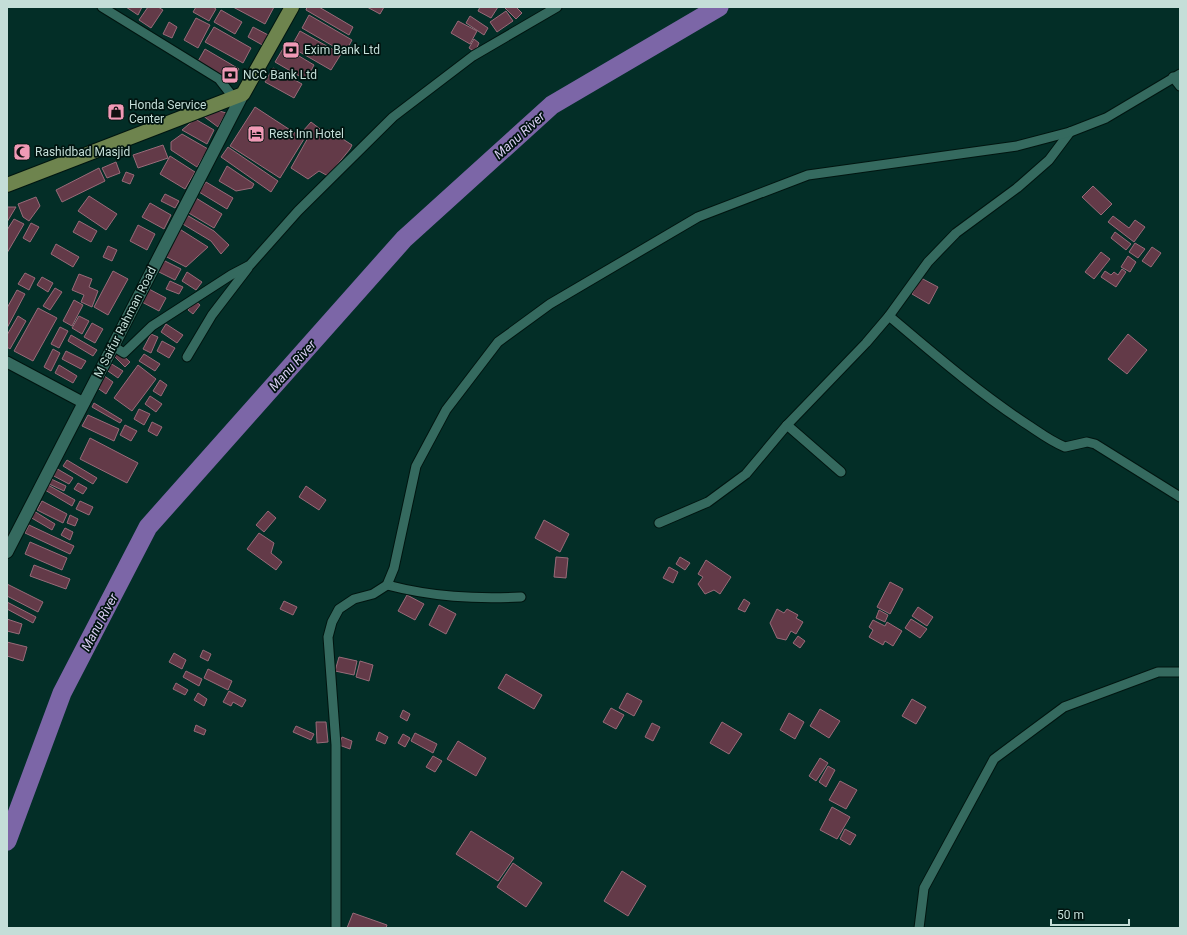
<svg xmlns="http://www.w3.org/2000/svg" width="1187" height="935" viewBox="0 0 1187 935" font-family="Roboto,sans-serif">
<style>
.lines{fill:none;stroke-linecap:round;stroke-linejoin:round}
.river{stroke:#7c66a7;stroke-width:19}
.building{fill:#633a48;stroke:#986b79}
.minor-casing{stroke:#001510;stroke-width:11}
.tertiary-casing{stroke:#001510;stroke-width:13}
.secondary-casing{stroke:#001510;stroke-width:14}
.trunk-casing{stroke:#001510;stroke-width:16}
.minor{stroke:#356a5f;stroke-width:9}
.tertiary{stroke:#356a5f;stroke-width:11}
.secondary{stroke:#356a5f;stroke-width:12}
.trunk{stroke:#6e844e;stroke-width:14}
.labels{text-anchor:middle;stroke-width:3.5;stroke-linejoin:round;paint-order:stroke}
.poi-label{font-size:12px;fill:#c4ded8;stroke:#011410;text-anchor:start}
.street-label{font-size:12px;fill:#c4ded8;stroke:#011410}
.water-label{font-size:13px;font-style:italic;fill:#d7cbf1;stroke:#011410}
</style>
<rect width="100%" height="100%" fill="#032e27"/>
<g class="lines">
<path class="river" d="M7,841l55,-148 86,-166 256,-288 148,-134 167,-98"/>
</g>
<g class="building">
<path d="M126,7h16l-4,8z"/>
<path d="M148,7h10l5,3 -12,18 -12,-8z"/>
<path d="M196,7h17l3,2 -7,12 -16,-9z"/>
<path d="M233,7h41l-9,17z"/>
<path d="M307,7h12l34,20 -4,8 -43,-25z"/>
<path d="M367,7h17l-4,7z"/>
<path d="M480,7h18l-7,11 -13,-7z"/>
<path d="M504,7h12l6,6 -6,6z"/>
<path d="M221,10l21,12 -7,12 -21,-12z"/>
<path d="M506,11l7,10 -16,11 -7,-10z"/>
<path d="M309,15l43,25 -7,13 -43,-25z"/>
<path d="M470,16l18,12 -4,7 -18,-12z"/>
<path d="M196,18l14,7 -12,23 -14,-8z"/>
<path d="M458,21l19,10 -7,13 -19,-11z"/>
<path d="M169,22l8,5 -5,11 -9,-4z"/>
<path d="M214,27l37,21 -8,15 -38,-21z"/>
<path d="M253,27l19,10 -6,10 -18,-10z"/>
<path d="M300,31l41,23 -10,16 -40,-23z"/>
<path d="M474,39l5,4 -4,9 -6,-4z"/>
<path d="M284,47l30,18 -8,15 -31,-18z"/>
<path d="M205,49l34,20 -9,14 -33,-20z"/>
<path d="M273,68l29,16 -8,14 -29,-16z"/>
<path d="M255,107l49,32 -24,39 -50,-32z"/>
<path d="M213,109l13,4 -8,14 -16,-12z"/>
<path d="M195,119l19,11 -7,14 -25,-14z"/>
<path d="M311,122l13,10 5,-2 23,15 -2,4 -22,27 -9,-5 -11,8 -17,-11 18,-32 -6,-5z"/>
<path d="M182,134l26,15 -11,18 -26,-17v-8z"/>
<path d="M163,145l5,13 -30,10 -5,-13z"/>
<path d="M228,147l50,34 -7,11 -50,-35z"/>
<path d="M170,156l25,16 -10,17 -25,-15z"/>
<path d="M116,162l4,11 -13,5 -5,-10z"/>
<path d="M227,166l27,18 -2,4 -16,3 -17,-10z"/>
<path d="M99,168l6,13 -43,21 -6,-12z"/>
<path d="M126,172l8,3 -4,9 -8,-3z"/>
<path d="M206,182l27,16 -6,11 -28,-17z"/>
<path d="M1093,186l19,18 -11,11 -19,-18z"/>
<path d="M165,194l14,7 -4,7 -14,-7z"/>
<path d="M89,196l28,18 -11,16 -28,-19z"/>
<path d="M36,197l4,9 -11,15 -6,-4 -5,-13z"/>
<path d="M196,198l26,16 -8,14 -27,-16z"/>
<path d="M150,203l21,12 -7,14 -22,-12z"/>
<path d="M7,207h9l-9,15z"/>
<path d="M185,214l29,17 15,14 -8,9 -10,-13 -30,-18z"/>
<path d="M1113,216l16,12 6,-8 10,7 -11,15 -26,-20z"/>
<path d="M14,219l10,5 -17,29v-23z"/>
<path d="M79,221l18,10 -6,11 -18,-10z"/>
<path d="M31,223l8,4 -9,15 -7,-4z"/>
<path d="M138,225l17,9 -8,16 -17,-9z"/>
<path d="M178,228l30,19 -22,20 -23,-12z"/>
<path d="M1115,232l16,12 -5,6 -15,-12z"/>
<path d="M1135,243l10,6 -7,9 -9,-6z"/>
<path d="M56,244l23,13 -6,10 -22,-13z"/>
<path d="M108,246l9,4 -5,11 -9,-4z"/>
<path d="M1152,247l9,6 -10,14 -9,-6z"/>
<path d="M1101,252l9,7 -16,20 -9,-7z"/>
<path d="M1128,256l8,6 -6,10 -9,-5z"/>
<path d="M161,259l20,10 -6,11 -20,-10z"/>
<path d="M1122,269l4,3 -10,15 -15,-10 4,-6 6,4 3,-3 4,3z"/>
<path d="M113,271l15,8 -20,36 -14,-8z"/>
<path d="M187,272l15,10 -6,8 -14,-9z"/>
<path d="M25,273l10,5 -6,12 -11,-6z"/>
<path d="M79,274l13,5 -3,8 9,4 -6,16 -11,-5 3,-7 -12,-5z"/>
<path d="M42,277l11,6 -5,9 -11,-7z"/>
<path d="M921,278l17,9 -9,17 -17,-10z"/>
<path d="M170,281l13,6 -4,7 -13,-5z"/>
<path d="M55,288l7,4 -12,18 -7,-4z"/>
<path d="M147,288l19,10 -7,13 -19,-10z"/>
<path d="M17,290l8,4 -18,34v-20z"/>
<path d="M74,300l9,5 -11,21 -9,-5z"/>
<path d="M195,301l5,4 -7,9 -5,-4z"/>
<path d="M38,308l19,10 -24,43 -19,-10z"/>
<path d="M18,316l8,5 -16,28 -3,-2v-12z"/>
<path d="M79,316l10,5 -7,13 -10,-6z"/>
<path d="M92,323l11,6 -8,14 -11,-6z"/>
<path d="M166,324l17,11 -6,8 -16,-11z"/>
<path d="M60,327l8,4 -9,17 -8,-4z"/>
<path d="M151,334l7,3 -7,16 -8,-4z"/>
<path d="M1128,334l19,16 -20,24 -19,-15z"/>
<path d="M71,335l26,15 -4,6 -25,-15z"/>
<path d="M162,341l13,7 -6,10 -12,-7z"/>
<path d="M53,349l7,4 -9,18 -7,-4z"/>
<path d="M66,351l20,10 -5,8 -19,-10z"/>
<path d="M118,351l12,11 -5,5 -11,-11z"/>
<path d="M144,354l16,10 -5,7 -16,-10z"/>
<path d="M110,363l13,8 -5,7 -13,-9z"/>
<path d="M59,365l18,11 -4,7 -18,-10z"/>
<path d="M138,365l18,14 -24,32 -18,-13z"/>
<path d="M103,375l10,7 -7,12 -10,-7z"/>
<path d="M160,380l7,5 -6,11 -8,-5z"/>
<path d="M150,396l12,8 -6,8 -11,-8z"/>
<path d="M94,403l28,17 -2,3 -28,-16z"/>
<path d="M139,409l11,5 -6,11 -10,-6z"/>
<path d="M88,415l31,14 -5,12 -32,-15z"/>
<path d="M152,422l10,5 -5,9 -9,-5z"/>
<path d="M125,425l12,6 -6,10 -11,-6z"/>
<path d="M90,438l48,25 -11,20 -47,-24z"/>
<path d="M67,460l30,18 -4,6 -30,-18z"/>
<path d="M54,467l19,11 -4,6 -19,-10z"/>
<path d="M49,478l17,8 -2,5 -17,-8z"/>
<path d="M78,483l9,5 -4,6 -9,-5z"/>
<path d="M48,485l27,15 -3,6 -27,-16z"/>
<path d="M306,486l20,14 -7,10 -20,-13z"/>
<path d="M42,501l25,13 -4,9 -26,-13z"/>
<path d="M80,501l13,6 -4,8 -13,-6z"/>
<path d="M34,511l21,13 -3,6 -22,-13z"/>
<path d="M268,511l8,7 -12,14 -8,-7z"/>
<path d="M70,515l8,4 -3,7 -8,-3z"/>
<path d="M544,520l25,14 -9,18 -25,-14z"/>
<path d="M29,525l45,21 -4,8 -45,-21z"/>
<path d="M65,528l8,4 -3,8 -9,-5z"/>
<path d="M259,533l15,10 -3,10 11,9 -6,8 -29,-21z"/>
<path d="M30,542l37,16 -5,12 -37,-16z"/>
<path d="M556,557l12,1 -2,20 -12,-1z"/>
<path d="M680,557l10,6 -5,7 -9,-6z"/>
<path d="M706,560l25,17 -11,17 -6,-4 -9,4 -7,-10 5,-7 -5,-3z"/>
<path d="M34,565l36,14 -4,10 -36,-13z"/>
<path d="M669,567l9,5 -5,11 -10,-5z"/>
<path d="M890,582l13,7 -13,25 -13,-7z"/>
<path d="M7,584l36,18 -5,10 -31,-16z"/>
<path d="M407,595l17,9 -9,16 -17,-9z"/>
<path d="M744,599l6,4 -5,9 -7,-3z"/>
<path d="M284,601l13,6 -4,8 -13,-6z"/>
<path d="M7,602l29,15 -3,6 -26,-14z"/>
<path d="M439,605l17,9 -10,20 -17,-9z"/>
<path d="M918,607l15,10 -6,9 -15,-10z"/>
<path d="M777,609l7,4 3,-4 11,6 -2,3 7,4 -7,12 -5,-3 -5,9 -9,-2 -7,-15z"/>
<path d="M879,610l9,5 -3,7 -9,-4z"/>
<path d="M7,619l15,5 -3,10 -12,-3z"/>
<path d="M911,619l16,10 -7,9 -15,-10z"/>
<path d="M873,620l12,6 2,-4 15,9 -9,15 -8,-5 -2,4 -14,-8 4,-7 -4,-3z"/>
<path d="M798,636l7,5 -5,7 -7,-5z"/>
<path d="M7,642l20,5 -4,14 -16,-5z"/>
<path d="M203,650l8,4 -3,7 -8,-4z"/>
<path d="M174,653l12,7 -4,9 -13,-7z"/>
<path d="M339,657l18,4 -3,14 -19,-4z"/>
<path d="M360,661l13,4 -4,16 -13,-4z"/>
<path d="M208,669l24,12 -4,9 -24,-12z"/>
<path d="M186,671l16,8 -3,7 -16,-9z"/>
<path d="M506,674l36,21 -8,14 -36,-21z"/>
<path d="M176,683l12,7 -3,5 -12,-6z"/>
<path d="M229,691l17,9 -4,7 -9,-5 -2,4 -8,-4z"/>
<path d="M198,693l9,6 -3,7 -10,-6z"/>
<path d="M627,693l15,8 -8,15 -15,-8z"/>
<path d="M912,699l14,8 -10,17 -14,-8z"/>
<path d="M611,708l13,7 -8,14 -13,-7z"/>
<path d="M820,709l20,12 -11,17 -19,-12z"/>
<path d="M403,710l7,4 -3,7 -7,-4z"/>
<path d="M789,713l15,9 -9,17 -15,-9z"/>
<path d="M316,722h10l2,20 -11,1z"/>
<path d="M722,722l20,12 -13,20 -19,-11z"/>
<path d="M652,723l8,4 -7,14 -8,-4z"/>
<path d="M196,725l10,5 -2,5 -10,-4z"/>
<path d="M296,726l18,8 -3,6 -18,-8z"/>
<path d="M379,732l9,5 -3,7 -9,-4z"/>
<path d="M415,733l22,11 -4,9 -22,-12z"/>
<path d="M403,734l7,4 -5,9 -7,-4z"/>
<path d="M342,737l10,4 -2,8 -11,-4z"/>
<path d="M458,741l28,17 -10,18 -29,-17z"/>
<path d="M433,756l9,5 -7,11 -9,-5z"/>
<path d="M820,758l8,5 -12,18 -7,-5z"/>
<path d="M828,766l7,4 -9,17 -7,-5z"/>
<path d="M840,781l17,9 -11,19 -17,-9z"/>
<path d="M832,807l18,10 -13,22 -17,-9z"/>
<path d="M845,829l11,6 -6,10 -10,-6z"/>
<path d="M471,831l43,27 -16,23 -42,-27z"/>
<path d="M513,863l29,20 -16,24 -29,-20z"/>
<path d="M622,871l24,15 -18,30 -24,-15z"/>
<path d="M353,913l34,12 -1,3h-39z"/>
</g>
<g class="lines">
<g class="minor-casing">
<g id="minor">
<path d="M102,7l117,72 14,18"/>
<path d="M1173,77l7,9"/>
<path d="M889,316c45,38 90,77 139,109 12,8 24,17 37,22l22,-5 8,2 85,53"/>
<path d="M113,346l11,7 28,-27 79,-51 19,-10 48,-54 95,-94 80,-61 84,-49"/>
<path d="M187,357l25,-42 36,-47"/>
<path d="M787,425l54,47"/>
<path d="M659,523l49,-21 38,-28 41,-49 79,-82 23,-27 39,-54 28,-29 61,-45 32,-28 21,-28"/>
<path d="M387,585c46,12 87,14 134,12"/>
<path d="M336,928v-183l-8,-108 4,-15 7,-13 15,-10 19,-5 14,-9 7,-17 22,-102 30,-56 52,-68 52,-38 148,-87 110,-42 209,-29 53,-14 36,-14 74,-44"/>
<path d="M919,928l5,-40 70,-129 70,-52 94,-35h22"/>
</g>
</g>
<g class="tertiary-casing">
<path id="tertiary" d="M7,362l77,41"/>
</g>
<g class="secondary-casing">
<path id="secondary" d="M7,552l236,-458"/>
</g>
<g class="trunk-casing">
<path id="trunk" d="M7,185l236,-91 49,-87"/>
</g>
<use href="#minor" class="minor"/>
<use href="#tertiary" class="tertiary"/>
<use href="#secondary" class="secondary"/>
<use href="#trunk" class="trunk"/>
</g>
<defs>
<g id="bank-square" transform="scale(0.9)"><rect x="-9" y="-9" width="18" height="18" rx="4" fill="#f09ab6" stroke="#011410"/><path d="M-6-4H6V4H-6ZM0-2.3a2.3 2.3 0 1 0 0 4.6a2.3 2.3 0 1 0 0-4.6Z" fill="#111"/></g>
<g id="shop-square" transform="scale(0.9)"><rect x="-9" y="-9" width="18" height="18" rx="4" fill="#f09ab6" stroke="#011410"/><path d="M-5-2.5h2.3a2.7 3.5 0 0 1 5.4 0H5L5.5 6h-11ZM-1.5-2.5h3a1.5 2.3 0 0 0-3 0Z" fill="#111"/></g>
<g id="hotel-square" transform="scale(0.9)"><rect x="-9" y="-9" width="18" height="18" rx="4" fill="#f09ab6" stroke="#011410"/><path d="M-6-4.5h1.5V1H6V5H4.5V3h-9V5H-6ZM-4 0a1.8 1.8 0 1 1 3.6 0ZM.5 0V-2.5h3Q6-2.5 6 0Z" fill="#111"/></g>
<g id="mosque-square" transform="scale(0.9)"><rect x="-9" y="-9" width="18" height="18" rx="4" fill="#f09ab6" stroke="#011410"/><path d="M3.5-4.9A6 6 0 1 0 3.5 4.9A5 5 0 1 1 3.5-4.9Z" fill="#111"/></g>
</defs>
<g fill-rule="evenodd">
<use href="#bank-square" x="291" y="50"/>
<use href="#bank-square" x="230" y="75"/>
<use href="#shop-square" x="116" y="112"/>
<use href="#hotel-square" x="256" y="134"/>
<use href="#mosque-square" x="22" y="152"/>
</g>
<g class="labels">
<g class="poi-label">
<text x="304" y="54">Exim Bank Ltd</text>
<text x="243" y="79">NCC Bank Ltd</text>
<text x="129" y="109">Honda Service<tspan x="129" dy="14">Center</tspan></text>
<text x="269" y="138">Rest Inn Hotel</text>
<text x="35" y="156">Rashidbad Masjid</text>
</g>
<g class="street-label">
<text transform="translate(125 322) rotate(-63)" y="4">M Saifur Rahman Road</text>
</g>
<g class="water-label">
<text transform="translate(519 135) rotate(-42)" y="5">Manu River</text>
<text transform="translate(292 365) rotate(-48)" y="5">Manu River</text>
<text transform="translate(99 622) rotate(-62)" y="5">Manu River</text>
</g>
</g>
<rect width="1187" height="935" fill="none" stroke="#c4ded8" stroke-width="16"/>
<path d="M1051 919v6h78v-6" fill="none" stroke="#c4ded8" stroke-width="2"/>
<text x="1057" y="919" font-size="12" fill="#c4ded8" stroke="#011410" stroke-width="3" paint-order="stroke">50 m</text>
</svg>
